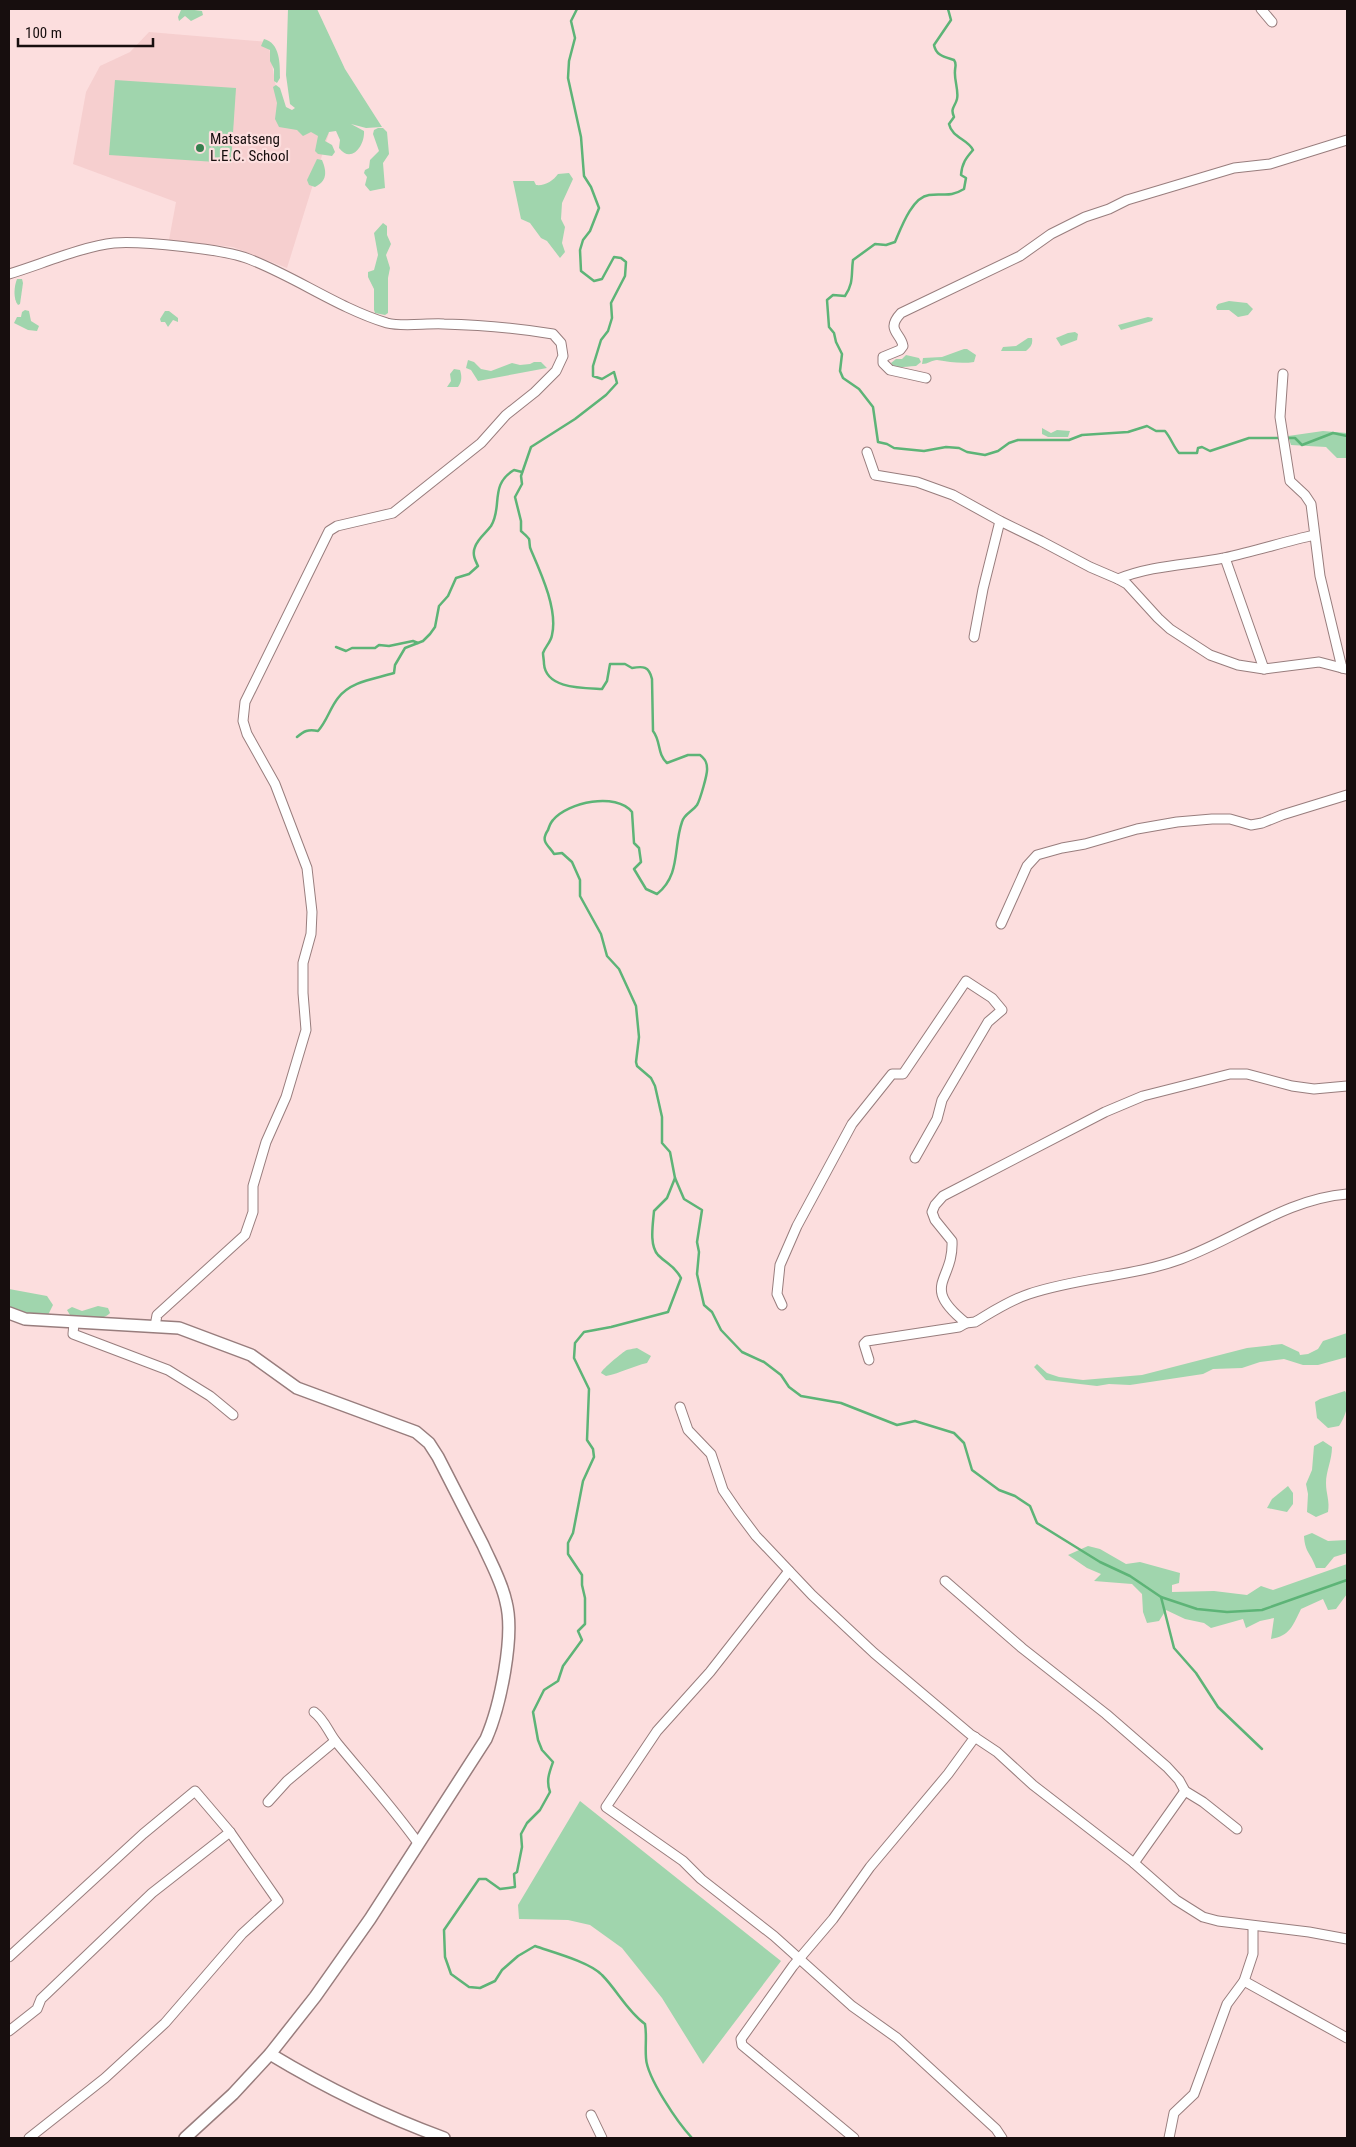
<svg xmlns="http://www.w3.org/2000/svg" width="1356" height="2147" viewBox="0 0 1356 2147" font-family="'Roboto Condensed',sans-serif">
<style>
.built{fill:#f6cfcf}
.green{fill:#a0d5ad}
.lines{fill:none;stroke-linecap:round;stroke-linejoin:round}
.stream{stroke:#5db477;stroke-width:2.5}
.minor-casing{stroke:#987d7d;stroke-width:11}
.tertiary-casing{stroke:#987d7d;stroke-width:14}
.minor{stroke:#fff;stroke-width:9}
.tertiary{stroke:#fff;stroke-width:11}
.poi-dot{fill:#36804e;stroke:#fcdede;stroke-width:2}
.labels{text-anchor:middle;stroke-width:4.5;stroke-linejoin:round;paint-order:stroke}
.poi-label{font-size:15px;fill:#170e0e;stroke:#fcdede;text-anchor:start}
</style>
<rect width="100%" height="100%" fill="#fcdede"/>
<path class="built" d="M149,32l119,10 12,68 4,11 45,12 -42,135 -54,-21 -64,-7 7,-38 -103,-38 13,-72 14,-26 30,-14z"/>
<g class="green">
<path d="M187,9l15,2 1,4 -12,6 -6,-5 -6,5 -1,-4 3,-7z"/>
<path d="M288,9h29l28,60 37,58 -16,1 -15,-4 13,7c1,15 -13,33 -25,17l1,-8 -4,-9 -7,1 -4,9 7,4 3,7 -3,4 -14,-2 -3,-3 3,-15 -7,-4 -8,4 -6,-6 -18,-3 -4,-8 2,-16 -4,-16 3,-2 4,3 6,19 6,3 3,-2 -5,-4 -4,-29z"/>
<path d="M264,39c16,4 16,24 16,39l-3,5 -3,-2v-12l-4,-8v-11l-9,-4z"/>
<path d="M115,80l121,8 -5,75 -122,-8z"/>
<path d="M378,128h5l4,4 2,22 -6,9 2,25 -15,3 -5,-6 2,-8 -3,-4 1,-3 4,-2 1,-8 9,-9 -6,-17 1,-4z"/>
<path d="M317,159l5,1c5,12 5,21 -7,27l-6,-2 -2,-5z"/>
<path d="M569,173l4,6 -11,24 -1,16 4,8 -3,16 3,9 -5,6 -13,-17 -6,-3 -11,-15 -9,-4 -8,-38h21l2,4c9,1 17,-4 22,-11z"/>
<path d="M383,223l4,3v9l4,9 -5,11 4,13 -2,10v35l-3,2 -10,-2 -1,-3v-21l-6,-12v-5l6,-2 4,-15 -4,-22z"/>
<path d="M17,279h5l1,4 -3,21 -2,1c-5,-6 -4,-19 -1,-26z"/>
<path d="M1229,301l18,2 6,6 -5,6 -10,2 -9,-7h-12l-1,-3 2,-3z"/>
<path d="M25,310l4,1 2,10 8,5 -2,5 -9,-1 -14,-7 3,-6h4l1,-5z"/>
<path d="M165,311h4l9,7v4l-5,-2 -5,7 -3,-5h-4l-1,-3z"/>
<path d="M1148,317l5,1 -1,3 -31,9 -3,-5z"/>
<path d="M1075,332l3,2 -1,6 -16,6 -5,-8 12,-5z"/>
<path d="M1028,338h4c1,6 -1,9 -6,13h-25l2,-4 13,-1z"/>
<path d="M964,349h3l9,6 -2,7c-13,2 -24,0 -37,-2 -5,0 -9,4 -15,4l1,-6 19,-1z"/>
<path d="M906,355l13,3 2,4 -5,4c-8,0 -14,2 -22,1l-3,-4 5,-4h6z"/>
<path d="M468,360l6,2 7,7 10,2 21,-8 8,2 10,-1 4,-2h7l6,6 -69,13 -7,-11 -5,-2z"/>
<path d="M454,369l6,1c2,6 2,12 -2,17h-11l4,-6 -1,-7z"/>
<path d="M1042,428l9,5 6,-3 13,1 -2,6h-20l-6,-3z"/>
<path d="M1323,431l24,2v25h-10l-11,-11 -35,-2 -3,-9z"/>
<path d="M9,1289l38,7 6,9 -5,10 -18,2 -21,-8z"/>
<path d="M98,1306l10,2 2,5c-8,9 -29,6 -40,2l-3,-5 5,-3 10,4z"/>
<path d="M1347,1333v24l-29,8h-15l-19,-6 -24,3 -18,6 -29,1 -10,5 -73,11 -21,-1 -12,2 -51,-6 -12,-13 3,-3 10,9 12,4 24,3 59,-5 105,-27 35,-4 17,8 1,3 8,-1 10,-5 5,-8z"/>
<path d="M637,1348l14,8 -4,7c-14,3 -26,10 -41,13l-5,-3c2,-5 20,-19 24,-22 3,-2 9,-2 12,-3z"/>
<path d="M1345,1391c6,11 0,26 -6,35l-11,2 -11,-10 -2,-16 5,-3z"/>
<path d="M1323,1441l9,6c0,13 -6,24 -6,36 0,11 4,18 2,29l-12,5 -9,-5 1,-18 -2,-10 6,-14 2,-24z"/>
<path d="M1288,1486l5,7v11l-6,8 -20,-4 5,-9z"/>
<path d="M1312,1533l16,8 19,-1v13l-13,4 -9,11h-9c-5,-15 -11,-15 -12,-32z"/>
<path d="M1088,1546l12,3 26,15 14,-2 40,11 -1,10 -7,2v7l42,-1 33,4 14,-9 12,4 74,-26v30l-11,15 -8,1 -5,-11 -22,10c-8,16 -11,27 -30,30l3,-21 -14,3 -14,7 -3,-9 -32,9 -7,-5 -19,-4 -19,-9 -7,11 -12,2 -4,-11 -1,-18 -10,-10 -38,-3 7,-7 -14,-6 -19,-13z"/>
<path d="M580,1801l201,160 -78,103 -41,-66 -40,-50 -32,-23 -22,-5 -49,-1 -1,-14z"/>
</g>
<g class="lines">
<g class="stream">
<path d="M577,9l-6,12 4,17 -6,23 -1,17 13,59 3,39 7,11 8,21 -9,23 -7,9 -3,10 1,21 13,10 8,-2 12,-22 7,1 5,4 -1,14 -14,27 1,15 -4,13 -7,9 -8,26v10l9,3 12,-7 3,11 -11,12 -31,24 -44,28 -10,29 1,8 -7,13 6,24v10c2,2 6,5 8,8 1,3 0,8 2,11 10,23 27,60 21,85 -1,7 -7,12 -9,18 0,3 1,7 1,11 2,25 39,24 58,25l5,-8 3,-17h15l7,4c11,-2 17,-2 20,11l1,52c8,10 4,23 14,32l21,-8h12c4,3 7,6 7,13 1,5 -7,32 -10,37 -5,7 -13,9 -15,17 -9,25 -1,53 -25,72l-11,-5 -12,-20 7,-7 -2,-14 -5,-5 -2,-31c-16,-20 -64,-10 -79,8 -2,2 -4,7 -5,10 -2,3 -4,8 -3,11 1,4 7,9 9,13l8,-1 10,9 8,18v16l21,38 6,22 12,13 17,37 3,31 -3,25 1,4 14,12 4,8 7,31v26l8,9 5,26 9,21 18,11 -5,32 2,10 -2,22 7,31 8,7 9,18 21,22 22,10 17,13 8,12 12,9 40,7 56,22 18,-4 39,12 10,10 8,27 27,20 16,6 15,10 7,17 63,39 30,14 31,21 36,12 30,3 35,-2 85,-30"/>
<path d="M948,9l3,11 -17,25c2,11 11,12 20,15 3,4 1,6 1,11 -1,9 4,20 2,28 -2,8 -7,9 -3,18l-5,7c3,14 19,15 24,26 -7,8 -11,13 -12,25l5,3 -2,11c-15,9 -19,4 -35,6 -17,2 -28,33 -34,47l-9,3 -11,-1 -22,16c-2,14 1,23 -8,36l-12,-1 -6,5 2,27 5,6 2,9 6,12 -2,17 3,7 16,11 14,18 5,35 9,2 7,4 30,3 22,-4 13,1 8,4 18,3 13,-4 11,-8 9,-3h51l13,-5 46,-3 19,-6 9,5h9c6,7 8,15 14,22h18l1,-5 4,-1 8,4 39,-13h46l7,7 31,-12 14,3"/>
<path d="M336,647l10,4 6,-3h23l4,-3 10,1 24,-5 5,2"/>
<path d="M297,737c7,-6 11,-8 21,-6 9,-10 12,-23 20,-33 13,-17 37,-19 56,-25l1,-8 10,-17 18,-7 7,-7 5,-7 4,-21 9,-10 8,-18 13,-4 9,-8c-3,-6 -6,-12 -3,-19 3,-9 11,-14 16,-21 12,-19 -2,-41 23,-56l8,2"/>
<path d="M675,1178l-8,20 -13,13c-1,13 -5,34 4,44 10,10 16,10 23,23l-13,34 -57,15 -27,5 -9,11 -1,15 15,31 -2,51 6,9 1,8 -11,24 -10,52 -5,10v11l14,21v10l3,13v26l-7,7 4,9 -19,26 -5,15 -14,9 -11,22 5,28 4,10 11,12c-4,11 -7,19 -3,30l-10,18 -13,13 -6,11 1,13 -5,25 -3,2 1,13 -15,2 -14,-10h-7l-35,51 1,27 6,17 18,13 11,1 15,-7 7,-11 16,-14 17,-10c17,6 55,16 67,29 15,15 25,36 43,49 2,12 0,22 1,34 1,20 32,65 46,80"/>
<path d="M1161,1597l13,51 22,25 22,34 44,42"/>
</g>
<g class="minor-casing">
<g id="minor">
<path d="M1261,9l11,13"/>
<path d="M9,274c30,-9 75,-28 105,-31 28,-2 110,6 135,16 47,18 89,49 138,64 15,4 40,0 57,1 36,1 73,4 109,10l8,9 2,13 -7,15 -21,21 -29,23 -25,28 -88,70 -56,13 -8,5 -84,171 -2,19 4,13 28,50 32,84 5,44 -1,22 -8,29v30l3,37 -20,67 -20,45 -13,44v26l-8,23 -88,80 -2,11"/>
<path d="M1283,374l-3,43 10,64 15,14 6,9 9,72 22,92 5,1"/>
<path d="M926,378l-36,-8 -7,-7v-6l17,-7 3,-4c-2,-13 -18,-16 -2,-33l119,-57 31,-22 34,-17 24,-8 18,-9 107,-32 36,-4 77,-24"/>
<path d="M867,452l8,23 42,7 36,13 47,26 41,20 49,26 28,12c34,-14 71,-14 106,-21 31,-7 60,-16 90,-23"/>
<path d="M1225,558l39,111"/>
<path d="M1118,579l9,5 31,34 12,11 40,26 28,10 26,4 55,-7 23,6"/>
<path d="M974,637l9,-48 17,-68"/>
<path d="M1001,924l26,-58 10,-11 25,-7 23,-4 52,-15 40,-7 35,-3h18l21,6 11,-2 20,-8 65,-20"/>
<path d="M1347,1086l-33,3 -22,-3 -45,-12h-17l-87,22 -38,16 -162,84 -8,9 -3,7 3,8 17,21c2,41 -33,44 14,82l9,-1c17,-10 35,-22 54,-28 50,-17 103,-17 152,-35 57,-21 105,-60 166,-65"/>
<path d="M782,1305l-5,-11 3,-29 17,-39 55,-102 40,-50h11l63,-93 26,17 10,12 -14,12 -46,78 -5,19 -22,39"/>
<path d="M74,1323l-1,11 95,36 42,26 23,19"/>
<path d="M869,1360l-5,-16 3,-3 92,-14 7,-4"/>
<path d="M680,1407l8,23 23,24 12,36 15,22 18,24 56,59 62,58 96,81 27,18 36,33 101,78 42,37 27,17 15,4 91,11 38,7"/>
<path d="M789,1571l-79,101 -53,59 -51,76 77,54 18,18 73,57 78,70 45,32 99,91 6,9"/>
<path d="M945,1581l77,67 84,66 61,53 12,13 6,11 18,11 34,27"/>
<path d="M314,1712c11,8 15,22 23,31 28,34 56,65 81,100"/>
<path d="M268,1802l19,-21 48,-40"/>
<path d="M1134,1863l51,-72"/>
<path d="M9,1957l134,-123 52,-43 35,41 48,69 -36,33 -77,89 -60,55 -76,60"/>
<path d="M1244,1981l103,57"/>
<path d="M9,2031l28,-22 4,-10 111,-106 78,-61"/>
<path d="M591,2115l11,23"/>
<path d="M854,2138l-112,-93 -1,-6 52,-73 40,-47 37,-52 78,-93 27,-37"/>
<path d="M1169,2138l5,-25 20,-19 33,-90 17,-23 9,-27v-27"/>
</g>
</g>
<g class="tertiary-casing">
<g id="tertiary">
<path d="M9,1313l16,6 154,9 72,27 46,33 119,44 13,11 9,14c15,29 30,59 45,88 8,18 19,37 23,57 9,34 -6,105 -20,137l-116,180 -55,78 -45,57 -37,40 -48,44"/>
<path d="M270,2054c58,35 111,61 174,84"/>
</g>
</g>
<use href="#minor" class="minor"/>
<use href="#tertiary" class="tertiary"/>
</g>
<circle class="poi-dot" cx="200" cy="148" r="5"/>
<g class="labels">
<g class="poi-label">
<text x="210" y="144">Matsatseng<tspan x="210" dy="17">L.E.C. School</tspan></text>
</g>
</g>
<rect width="1356" height="2147" fill="none" stroke="#170e0e" stroke-width="20"/>
<path d="M18 38v8h135v-8" fill="none" stroke="#170e0e" stroke-width="2.5"/>
<text x="25" y="38" font-size="15" fill="#170e0e" stroke="#fcdede" stroke-width="4" paint-order="stroke">100 m</text>
</svg>
